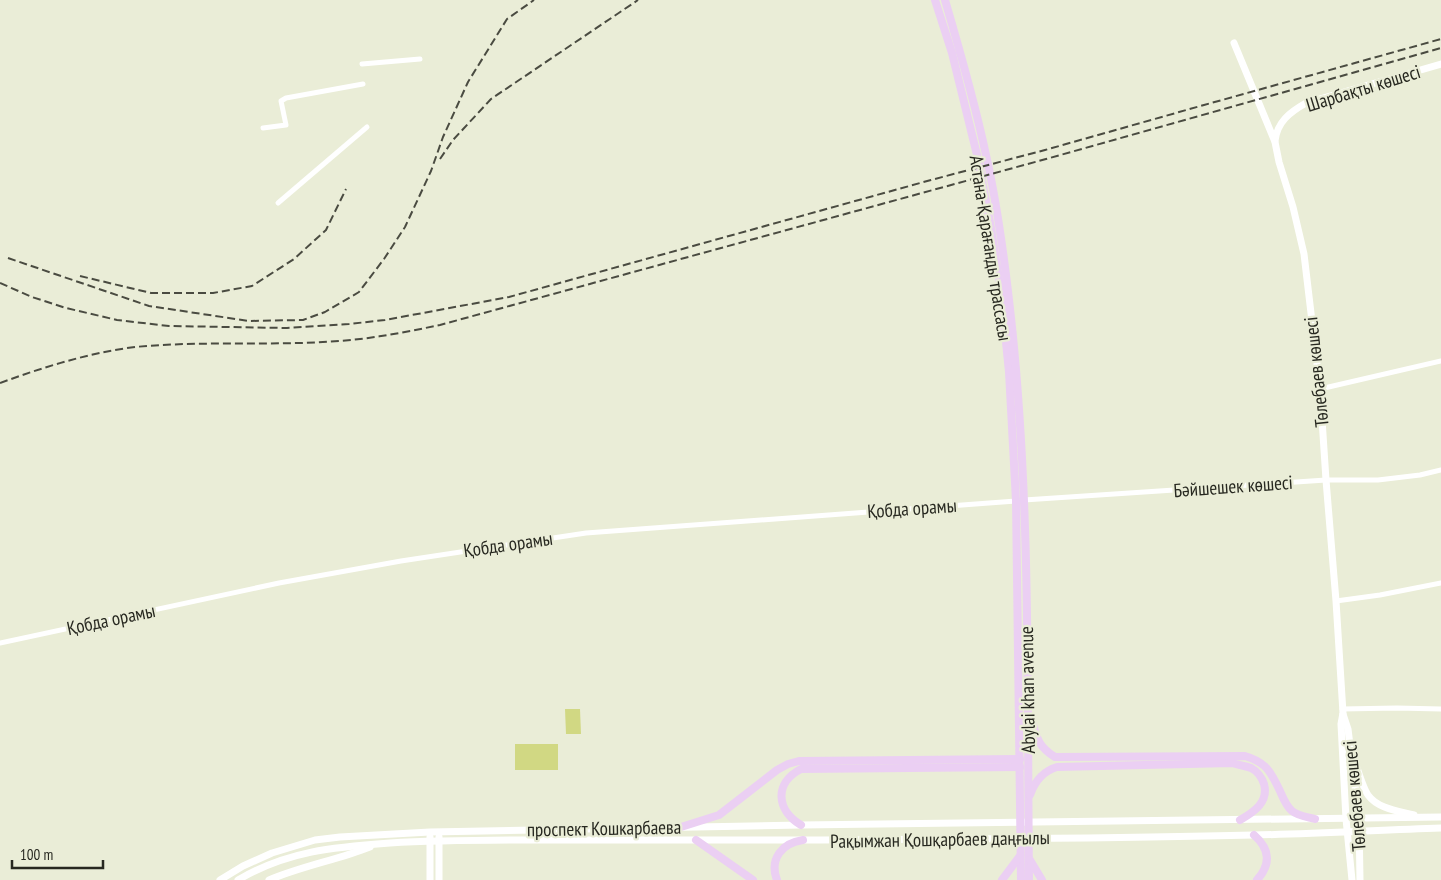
<svg xmlns="http://www.w3.org/2000/svg" width="1441" height="880" viewBox="0 0 1441 880" font-family="'PT Sans Narrow',sans-serif">
<style>
.green{fill:#d1d883}
.lines{fill:none;stroke-linecap:round;stroke-linejoin:round}
.street{stroke:#fff;stroke-width:5}
.secondary{stroke:#fff;stroke-width:7}
.primary{stroke:#ebcff3;stroke-width:8}
.rail{stroke:#4a4b41;stroke-width:2;stroke-dasharray:8 4;stroke-linecap:butt}
.labels{text-anchor:middle;stroke-width:4.5;stroke-linejoin:round;paint-order:stroke}
.street-label{font-size:19px;fill:#272820;stroke:#eaedd7}
</style>
<rect width="100%" height="100%" fill="#eaedd7"/>
<g class="green">
<path d="M565,709h15l1,25h-15z"/>
<rect x="515" y="744" width="43" height="26"/>
</g>
<g class="lines">
<g class="street">
<path d="M362,64l58,-5"/>
<path d="M263,128l23,-3 -5,-24 5,-3 77,-14"/>
<path d="M278,203l89,-76"/>
<path d="M1320,389l121,-28"/>
<path d="M1024,500l302,-20h52l42,-5 21,-5"/>
<path d="M1336,601l44,-6 61,-12"/>
<path d="M0,643l279,-60 122,-22 185,-28 430,-32"/>
<path d="M1342,709l55,-1 44,1"/>
</g>
<g class="secondary">
<path d="M1234,43l41,99 4,20 14,45 11,47 16,135 6,91 10,121 7,112 -2,11 5,95 6,61"/>
<path d="M1275,141c2,-19 15,-29 31,-38l135,-39"/>
<path d="M1343,714l5,15 11,90 1,61"/>
<path d="M1355,762c3,8 8,26 13,33 10,14 31,16 46,20"/>
<path d="M430,837v43"/>
<path d="M439,837v43"/>
<path d="M220,880l23,-14 29,-13 43,-13 25,-3 90,-5 371,-7 640,-8"/>
<path d="M238,880c49,-29 96,-33 152,-37 53,-3 105,-3 158,-3 85,0 170,0 255,0 150,-1 300,-1 450,-5 63,-1 125,-5 188,-7"/>
<path d="M269,880c33,-14 68,-20 101,-33"/>
</g>
<g class="primary">
<path d="M935,0l17,53 26,106 13,69 10,64 8,80 7,129 5,379"/>
<path d="M945,0c15,51 30,103 41,155 13,57 20,115 26,172 19,184 15,369 17,553"/>
<path d="M1031,718c6,19 6,28 24,39l190,-1c21,6 26,16 35,35 3,7 6,15 12,20 6,5 16,6 23,8"/>
<path d="M1030,795c5,-14 13,-24 27,-28l175,-4c6,2 14,3 19,5 6,3 11,10 13,16 5,18 -10,28 -24,36"/>
<path d="M801,825c-25,-15 -27,-42 0,-56l219,-2"/>
<path d="M681,827l38,-12 58,-45 11,-6 11,-3 221,-2"/>
<path d="M1254,835c16,14 17,29 3,45"/>
<path d="M696,840l57,40"/>
<path d="M1030,860l12,20"/>
<path d="M777,880c-8,-21 5,-37 26,-40"/>
<path d="M1002,880l18,-24"/>
</g>
<g class="rail">
<path d="M440,159l13,-19 38,-41 147,-99"/>
<path d="M8,258l141,48 100,15 54,-1 22,-8 34,-20 25,-33 21,-32 26,-56 12,-34 25,-55 39,-63 27,-19"/>
<path d="M80,276l71,17h62l39,-7 42,-27 32,-29 20,-41"/>
<path d="M0,283l32,14 34,11 51,12 52,6 118,2 62,-4 36,-4 124,-23 422,-117 114,-30 159,-45 237,-66"/>
<path d="M0,383c44,-16 88,-30 135,-36 72,-7 144,0 216,-7 30,-3 60,-9 89,-15l606,-166 395,-111"/>
</g>
</g>
<g class="labels">
<g class="street-label">
<text transform="translate(1363 88) rotate(-17)" y="7">Шарбақты көшесі</text>
<text transform="translate(991 248) rotate(81)" y="7">Астана-Қарағанды трассасы</text>
<text transform="translate(1316 372) rotate(-96)" y="7">Төлебаев көшесі</text>
<text transform="translate(1233 486) rotate(-4)" y="7">Бәйшешек көшесі</text>
<text transform="translate(912 508) rotate(-4)" y="7">Қобда орамы</text>
<text transform="translate(508 544) rotate(-8)" y="7">Қобда орамы</text>
<text transform="translate(111 619) rotate(-12)" y="7">Қобда орамы</text>
<text transform="translate(1027 690) rotate(-91)" y="7">Abylai khan avenue</text>
<text transform="translate(1354 796) rotate(-95)" y="7">Төлебаев көшесі</text>
<text transform="translate(604 828) rotate(-1)" y="7">проспект Кошкарбаева</text>
<text transform="translate(940 839) rotate(-1)" y="7">Рақымжан Қошқарбаев даңғылы</text>
</g>
</g>
<path d="M12 860v8h91v-8" fill="none" stroke="#272820" stroke-width="2.5"/>
<text x="20" y="860" font-size="15" fill="#272820" stroke="#eaedd7" stroke-width="4" paint-order="stroke">100 m</text>
</svg>
